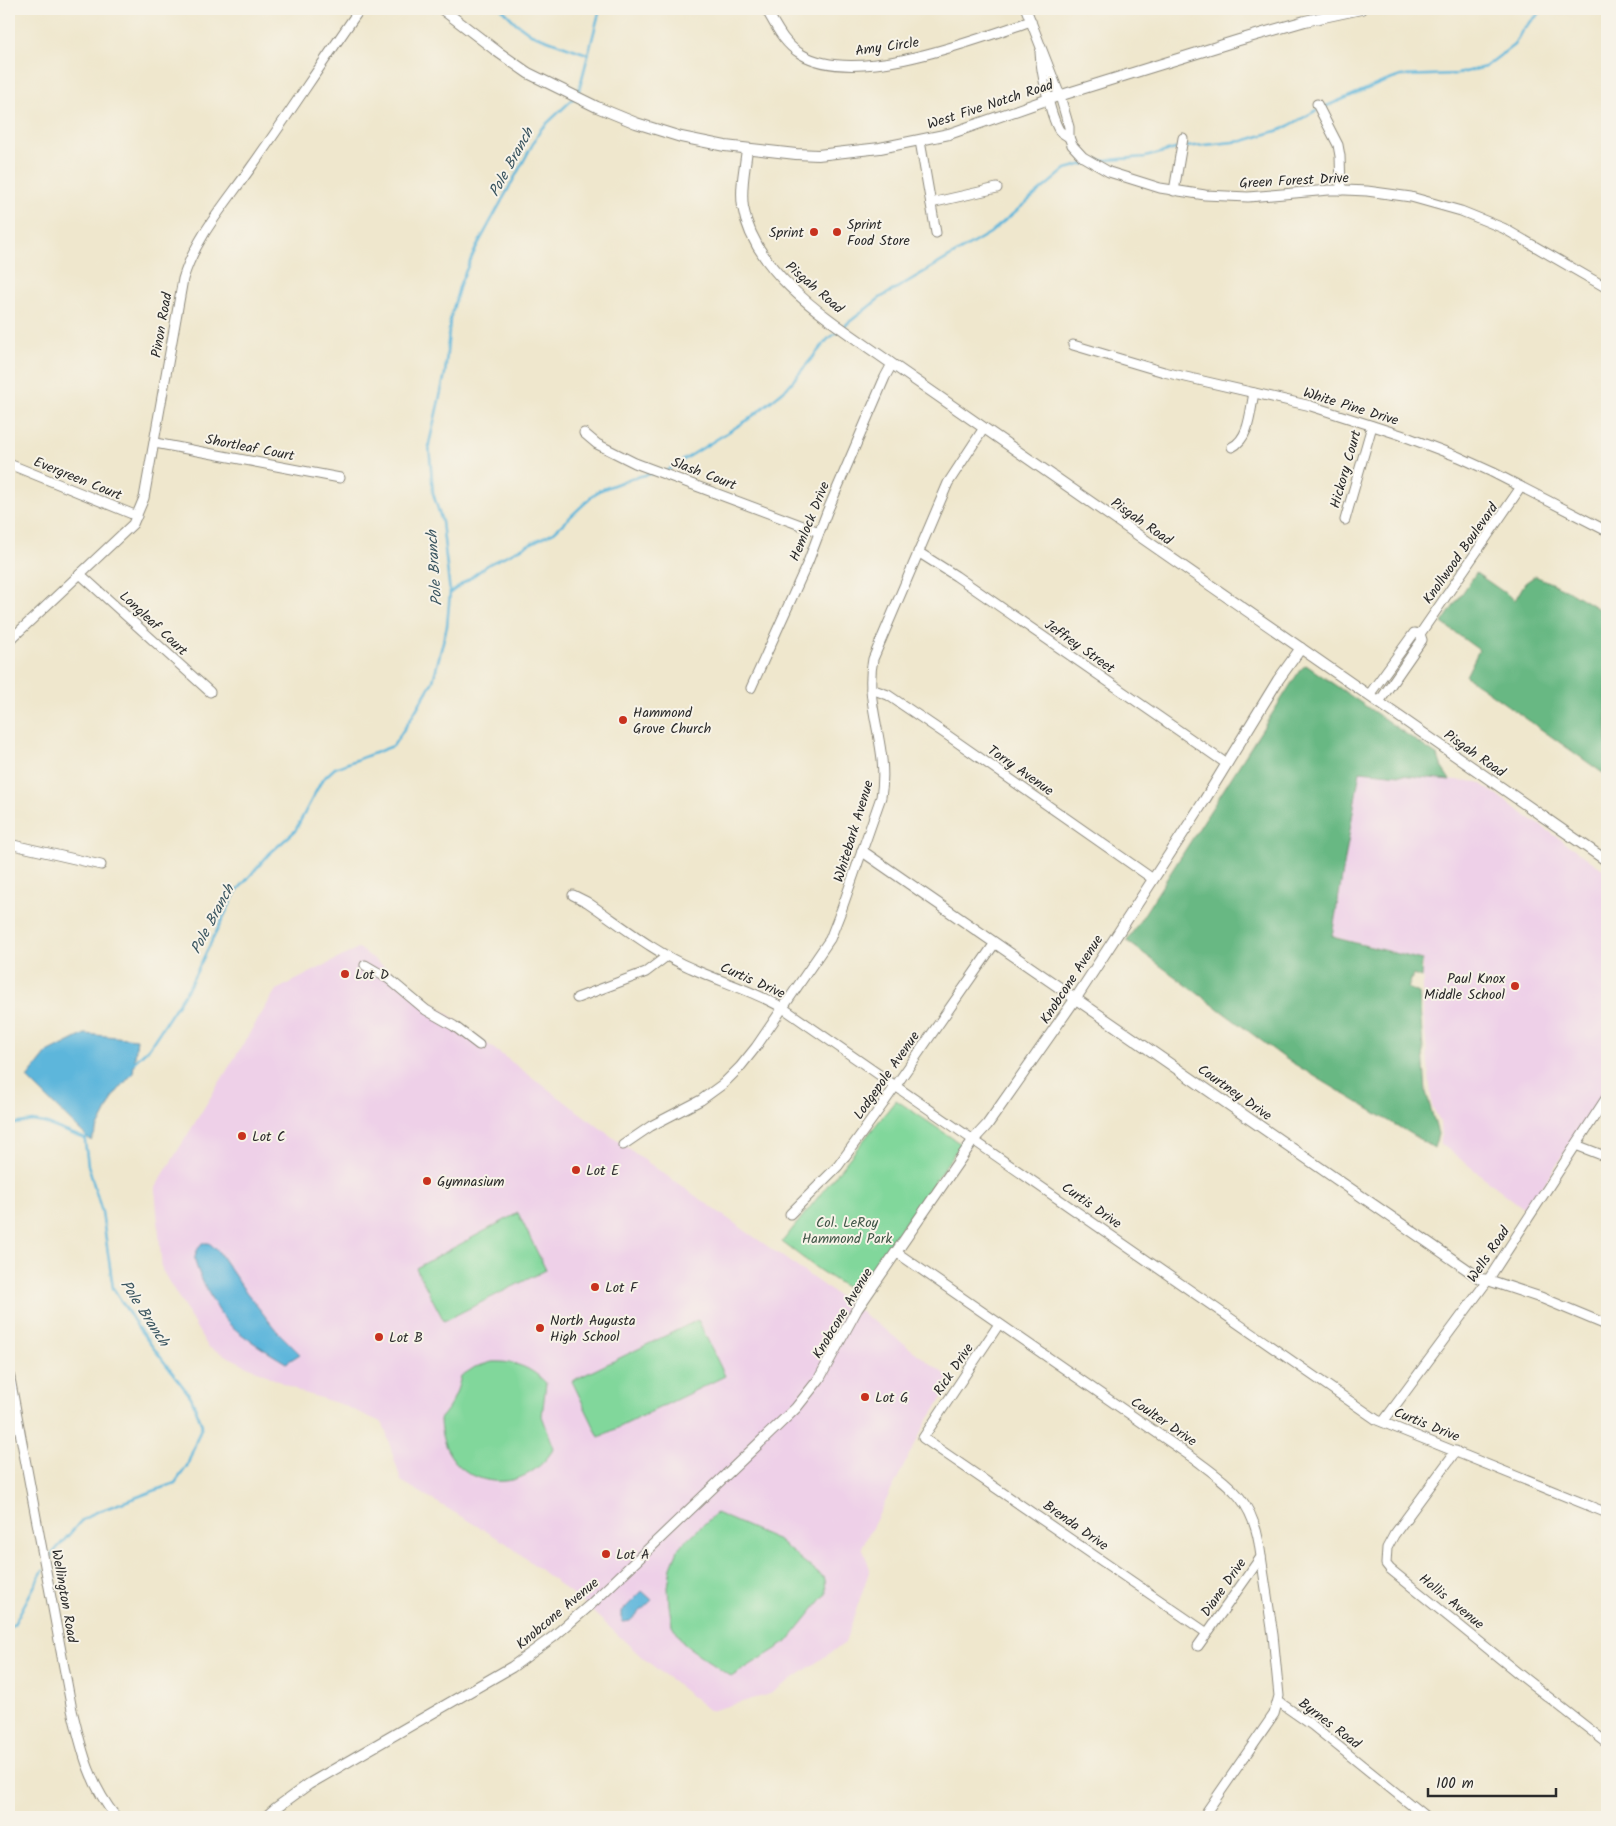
<svg xmlns="http://www.w3.org/2000/svg" width="1616" height="1826" viewBox="0 0 1616 1826" font-family="Kalam,sans-serif">
<style>
.built{fill:#eed0e8}
.green{fill:#81d79b;stroke:#568163}
.forest{fill:#68b883;stroke:#4a7257}
.water{fill:#5db6db;stroke:#447083}
.lines{fill:none;stroke-linecap:round;stroke-linejoin:round}
.stream{stroke:#5db6db;stroke-width:2.5}
.minor-casing{stroke:#8d897c;stroke-width:11}
.tertiary-casing{stroke:#8d897c;stroke-width:12}
.minor{stroke:#fff;stroke-width:9}
.tertiary{stroke:#fff;stroke-width:10}
.poi-dot{fill:#c8321e;stroke:#f7f3e8;stroke-width:2}
.labels{text-anchor:middle;stroke-width:4;stroke-linejoin:round;paint-order:stroke}
.street-label{font-size:14px;fill:#2b2b2b;stroke:#f7f3e8}
.poi-label{font-size:14px;fill:#2b2b2b;stroke:#f7f3e8;text-anchor:start}
.park-label{font-size:14px;fill:#405647;stroke:#f7f3e8}
.water-label{font-size:15px;font-style:italic;fill:#3a5560;stroke:#f7f3e8}
</style>
<rect width="100%" height="100%" fill="#f7f3e8"/>
<filter id="ink" filterUnits="userSpaceOnUse"><feTurbulence type="fractalNoise" baseFrequency=".02" numOctaves="2"/><feDisplacementMap in="SourceGraphic" scale="10" xChannelSelector="R" yChannelSelector="G"/><feConvolveMatrix kernelMatrix="1 2 1 2 8 2 1 2 1" color-interpolation-filters="sRGB"/></filter>
<filter id="wash" filterUnits="userSpaceOnUse"><feTurbulence type="fractalNoise" baseFrequency=".0096" numOctaves="4" result="noise"/><feDisplacementMap in="SourceGraphic" scale="20" xChannelSelector="R" yChannelSelector="G"/><feGaussianBlur stdDeviation="1.12" result="paint"/><feColorMatrix in="noise" values="0 0 0 0 0 0 0 0 0 0 0 0 0 0 0 0 0 1.4 0 .05"/><feComposite in="paint" operator="in"/></filter>
<g filter="url(#wash)">
<rect width="100%" height="100%" fill="#efe7cd"/>
<g class="built">
<path d="M1360,771l118,11 129,90v215l-80,124 -86,-67 -1,-23 -8,-15 -9,-94v-52l-91,-24z"/>
<path d="M359,948l264,197 234,164 97,72 -27,40 -65,126 8,22 -25,74 -75,51 -60,17 -67,-53 -61,-56 -76,-59 -105,-62 -18,-58 -43,-19 -39,-12 -93,-45 -46,-77 -7,-82 121,-198z"/>
</g>
<g class="green">
<path d="M896,1100l65,44 -106,149 -36,-23 -37,-28z"/>
<path d="M518,1213l28,57 -102,51 -28,-53z"/>
<path d="M698,1320l27,56 -126,61 -27,-56z"/>
<path d="M492,1362c22,-1 39,5 54,21l-4,33 12,32c-33,56 -113,38 -114,-29 12,-13 17,-26 21,-43l14,-9z"/>
<path d="M716,1513l60,26 49,40 1,15 -39,48 -56,35 -47,-33 -12,-19 -3,-20 -1,-18 3,-20 8,-20z"/>
</g>
<g class="forest">
<path d="M1476,573l39,27 10,-17 10,-7 34,15 38,23v162l-141,-100 13,-26 -37,-27z"/>
<path d="M1306,665l132,91 4,12 8,12 -90,-9 -28,165 4,2 86,22 -1,18 -8,-3 -5,13 11,5 7,99 12,42 -4,14 -148,-89 -159,-118 173,-271z"/>
</g>
<g class="water">
<path d="M85,1034l52,5 -4,34 -18,21 -24,47 -64,-63 20,-25z"/>
<path d="M202,1243h7l9,8 25,37 33,42 24,24 -14,9c-20,-12 -40,-24 -57,-39 -11,-11 -32,-50 -34,-64 -1,-6 4,-13 7,-17z"/>
<path d="M642,1591l10,9 -22,21 -8,1v-11z"/>
</g>
<g class="lines">
<g class="stream">
<path d="M502,9l14,14 15,11 56,20"/>
<path d="M578,94l22,-85"/>
<path d="M1322,108l59,-25 20,-7 56,-2 28,-7 29,-22 9,-16 21,-20"/>
<path d="M1185,147l58,-6 40,-12 34,-19"/>
<path d="M1096,161l49,-4 34,-9"/>
<path d="M843,327l37,-29 110,-65 76,-64 22,-6"/>
<path d="M666,471l83,-52 38,-31 41,-49 11,-8"/>
<path d="M450,593l39,-29 65,-32 44,-41 34,-13 22,-5"/>
<path d="M133,1063l16,-15 40,-61 47,-95 33,-38 26,-23 27,-51 13,-12 58,-22 17,-26 23,-39 14,-55 3,-33 -8,-71 -9,-29 -4,-49 16,-70 5,-54 10,-36 16,-36 65,-119 33,-31"/>
<path d="M9,1125l23,-4 12,2 42,16"/>
<path d="M47,1563l5,-9 29,-33 13,-8 81,-30 12,-17 15,-41 -11,-28 -52,-68 -26,-41 -11,-76 -14,-47 -3,-23 2,-8"/>
<path d="M9,1627l5,-3 29,-54"/>
</g>
</g>
</g>
<g filter="url(#ink)">
<g class="lines">
<g class="minor-casing">
<g id="minor">
<path d="M766,9c10,17 17,34 35,45 54,33 174,-14 230,-33"/>
<path d="M1026,9l34,87 9,31v10l3,8 11,12 26,15 51,16 45,7 43,2 81,-7h16l22,1 44,6 50,14 42,17 104,60"/>
<path d="M1040,52c1,19 10,63 19,78 2,3 7,5 10,7"/>
<path d="M1317,104l21,41 2,11 1,34"/>
<path d="M920,141l16,92"/>
<path d="M1174,191l9,-53"/>
<path d="M931,203l66,-15"/>
<path d="M1073,345l91,27 147,34 90,29 58,22 33,15 115,59"/>
<path d="M584,433l13,11 38,19 184,69"/>
<path d="M155,443l185,35"/>
<path d="M1232,447c18,-9 18,-36 22,-54"/>
<path d="M9,464l128,52"/>
<path d="M1345,520l27,-94"/>
<path d="M918,552l38,24 271,188"/>
<path d="M80,574l130,118"/>
<path d="M9,641l124,-117 11,-26 39,-219c13,-43 44,-77 69,-113 37,-52 71,-105 108,-157"/>
<path d="M751,688l57,-126 19,-50 58,-135 7,-13"/>
<path d="M871,689l17,6 59,40 206,144"/>
<path d="M1369,695l45,-62 6,1"/>
<path d="M1379,702l43,-62 -2,-6 101,-147"/>
<path d="M9,844l92,21"/>
<path d="M573,895l14,7c34,23 67,50 104,66 30,14 63,23 92,40l594,412 230,93"/>
<path d="M365,965l24,14 37,31 28,16 25,19"/>
<path d="M577,998l69,-26 21,-16"/>
<path d="M623,1145l28,-19 50,-26 22,-16 17,-17 16,-20 74,-108 11,-28 40,-114c9,-50 -18,-92 -8,-138l75,-176 36,-55"/>
<path d="M1576,1145l31,12"/>
<path d="M790,1214l48,-48 45,-62 112,-161"/>
<path d="M896,1252l300,208c34,26 55,38 63,83l14,92 6,61 -5,18 -71,103"/>
<path d="M999,1324l-76,114 284,195"/>
<path d="M9,1373l63,337c10,41 17,73 44,107"/>
<path d="M1383,1422l105,-142 119,-183"/>
<path d="M1456,1451l-62,84 -7,13 -1,16 4,5 134,109 83,65"/>
<path d="M1198,1646l63,-89"/>
<path d="M1279,1702l33,23 114,92"/>
</g>
</g>
<g class="tertiary-casing">
<g id="tertiary">
<path d="M442,9l56,43 30,21 69,34 39,16 45,14 44,9 71,8 22,1 62,-7 69,-14 100,-35 190,-59 66,-19 56,-12"/>
<path d="M747,149c-2,19 -7,39 -4,58 12,71 95,118 149,157l715,497"/>
<path d="M862,851l619,428 7,1 54,18 65,27"/>
<path d="M266,1817l10,-9 33,-24 203,-117 41,-30 36,-31 207,-198 23,-29 38,-70 117,-170 13,-14 89,-127 128,-197 74,-121 23,-32"/>
</g>
</g>
<use href="#minor" class="minor"/>
<use href="#tertiary" class="tertiary"/>
</g>
</g>
<g class="poi-dot">
<circle cx="814" cy="232" r="5"/>
<circle cx="837" cy="232" r="5"/>
<circle cx="623" cy="720" r="5"/>
<circle cx="345" cy="974" r="5"/>
<circle cx="1515" cy="986" r="5"/>
<circle cx="242" cy="1136" r="5"/>
<circle cx="576" cy="1170" r="5"/>
<circle cx="427" cy="1181" r="5"/>
<circle cx="595" cy="1287" r="5"/>
<circle cx="540" cy="1328" r="5"/>
<circle cx="379" cy="1337" r="5"/>
<circle cx="865" cy="1397" r="5"/>
<circle cx="606" cy="1554" r="5"/>
</g>
<g class="labels">
<g class="street-label">
<text transform="translate(887 46) rotate(-8)" y="5">Amy Circle</text>
<text transform="translate(990 104) rotate(-18)" y="5">West Five Notch Road</text>
<text transform="translate(1294 180) rotate(-3)" y="5">Green Forest Drive</text>
<text transform="translate(815 287) rotate(41)" y="5">Pisgah Road</text>
<text transform="translate(161 325) rotate(-80)" y="5">Pinon Road</text>
<text transform="translate(1351 406) rotate(17)" y="5">White Pine Drive</text>
<text transform="translate(250 447) rotate(11)" y="5">Shortleaf Court</text>
<text transform="translate(1345 469) rotate(-74)" y="5">Hickory Court</text>
<text transform="translate(704 473) rotate(21)" y="5">Slash Court</text>
<text transform="translate(78 478) rotate(22)" y="5">Evergreen Court</text>
<text transform="translate(809 521) rotate(-68)" y="5">Hemlock Drive</text>
<text transform="translate(1142 521) rotate(35)" y="5">Pisgah Road</text>
<text transform="translate(1460 553) rotate(-55)" y="5">Knollwood Boulevard</text>
<text transform="translate(154 623) rotate(43)" y="5">Longleaf Court</text>
<text transform="translate(1080 646) rotate(35)" y="5">Jeffrey Street</text>
<text transform="translate(1475 753) rotate(35)" y="5">Pisgah Road</text>
<text transform="translate(1021 770) rotate(35)" y="5">Torry Avenue</text>
<text transform="translate(853 831) rotate(-73)" y="5">Whitebark Avenue</text>
<text transform="translate(1071 979) rotate(-57)" y="5">Knobcone Avenue</text>
<text transform="translate(753 980) rotate(24)" y="5">Curtis Drive</text>
<text transform="translate(886 1075) rotate(-55)" y="5">Lodgepole Avenue</text>
<text transform="translate(1235 1092) rotate(35)" y="5">Courtney Drive</text>
<text transform="translate(1092 1205) rotate(35)" y="5">Curtis Drive</text>
<text transform="translate(1488 1254) rotate(-56)" y="5">Wells Road</text>
<text transform="translate(842 1313) rotate(-59)" y="5">Knobcone Avenue</text>
<text transform="translate(953 1369) rotate(-56)" y="5">Rick Drive</text>
<text transform="translate(1164 1421) rotate(34)" y="5">Coulter Drive</text>
<text transform="translate(1427 1424) rotate(22)" y="5">Curtis Drive</text>
<text transform="translate(1076 1525) rotate(35)" y="5">Brenda Drive</text>
<text transform="translate(1223 1587) rotate(-55)" y="5">Diane Drive</text>
<text transform="translate(65 1596) rotate(80)" y="5">Wellington Road</text>
<text transform="translate(1452 1601) rotate(39)" y="5">Hollis Avenue</text>
<text transform="translate(557 1613) rotate(-40)" y="5">Knobcone Avenue</text>
<text transform="translate(1330 1723) rotate(37)" y="5">Byrnes Road</text>
</g>
<g class="poi-label">
<text x="847" y="229">Sprint<tspan x="847" dy="16">Food Store</tspan></text>
<text x="804" y="237" text-anchor="end">Sprint</text>
<text x="633" y="717">Hammond<tspan x="633" dy="16">Grove Church</tspan></text>
<text x="355" y="979">Lot D</text>
<text x="1505" y="983" text-anchor="end">Paul Knox<tspan x="1505" dy="16">Middle School</tspan></text>
<text x="252" y="1141">Lot C</text>
<text x="586" y="1175">Lot E</text>
<text x="437" y="1186">Gymnasium</text>
<text x="605" y="1292">Lot F</text>
<text x="550" y="1325">North Augusta<tspan x="550" dy="16">High School</tspan></text>
<text x="389" y="1342">Lot B</text>
<text x="875" y="1402">Lot G</text>
<text x="616" y="1559">Lot A</text>
</g>
<g class="park-label">
<text x="847" y="1227">Col. LeRoy<tspan x="847" dy="16">Hammond Park</tspan></text>
</g>
<g class="water-label">
<text transform="translate(511 162) rotate(-61)" y="5">Pole Branch</text>
<text transform="translate(434 568) rotate(-94)" y="5">Pole Branch</text>
<text transform="translate(212 919) rotate(-62)" y="5">Pole Branch</text>
<text transform="translate(145 1313) rotate(57)" y="5">Pole Branch</text>
</g>
</g>
<rect width="1616" height="1826" fill="none" stroke="#f7f3e8" stroke-width="30"/>
<path d="M1428 1788v8h128v-8" fill="none" stroke="#2b2b2b" stroke-width="2.5"/>
<text x="1436" y="1788" font-size="15" fill="#2b2b2b" stroke="#f7f3e8" stroke-width="4" paint-order="stroke">100 m</text>
</svg>
